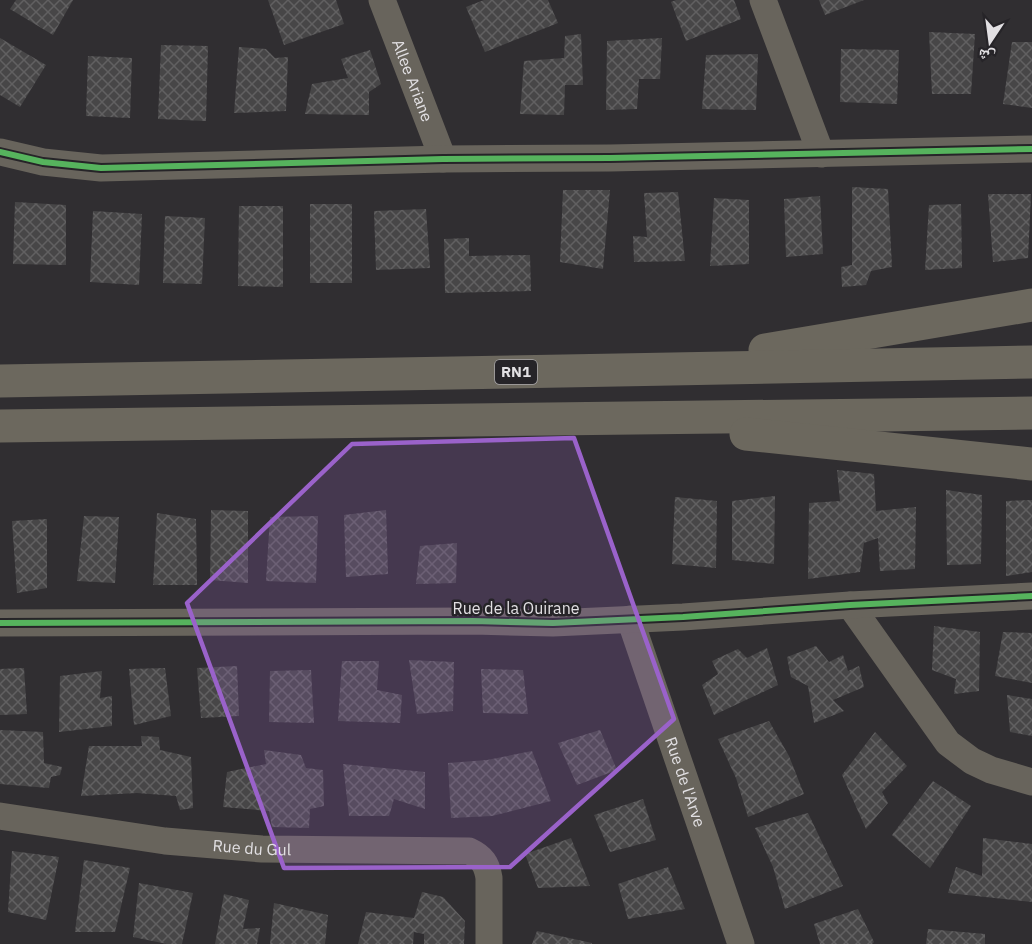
<svg xmlns="http://www.w3.org/2000/svg" width="1032" height="944" viewBox="0 0 1032 944" font-family="'IBM Plex Sans','Noto Naskh Arabic',sans-serif">
<style>
.building{fill:url(#building-cross-hatch)}
.lines{fill:none;stroke-linecap:round;stroke-linejoin:round}
.minor{stroke:#68645c;stroke-width:27}
.trunk{stroke:#6c685e;stroke-width:33}
.cycleway-casing{stroke:#262428;stroke-width:10}
.cycleway{stroke:#56b35d;stroke-width:6}
.marked{fill:#9a62ca;fill-opacity:0.2;stroke:#9a62ca;stroke-width:4.5;stroke-linejoin:round}
.labels{text-anchor:middle;stroke-width:5;stroke-linejoin:round;paint-order:stroke}
.shield{fill:#262428;stroke:#aaa8ab;stroke-width:1.5}
.shield-label{font-size:15px;font-weight:bold;fill:#e2e0e3}
.street-label{font-size:16px;fill:#e2e0e3;stroke:#262428}
</style>
<defs>
<pattern id="building-cross-hatch" width="8" height="8" patternUnits="userSpaceOnUse" patternTransform="scale(1.5)"><rect width="8" height="8" fill="#474647"/><path d="M0 0l8 8M0 8l8-8" fill="none" stroke="#616061"/></pattern>
</defs>
<rect width="100%" height="100%" fill="#302e31"/>
<g class="building">
<path d="M16,0h57l-20,35 -43,-26z"/>
<path d="M268,0h68l8,24 -60,21z"/>
<path d="M484,0h64l10,23 -73,29 -19,-45z"/>
<path d="M676,0h58l7,19 -55,22 -15,-39z"/>
<path d="M819,0h45l-39,15z"/>
<path d="M929,32l46,2 -4,60h-39z"/>
<path d="M581,34l2,51h-18l-1,30 -44,-1 4,-53 40,-3 1,-22z"/>
<path d="M0,38l46,27 -26,42 -20,-12z"/>
<path d="M662,38l-2,41h-21l-2,30 -31,1 1,-69z"/>
<path d="M1012,42h20v66l-29,-4z"/>
<path d="M161,45l47,1 -2,75 -48,-2z"/>
<path d="M239,47l27,2 9,9 13,-1 -2,54 -52,2z"/>
<path d="M841,49l58,1 -2,54 -57,-2z"/>
<path d="M370,50l11,34 -12,8v23l-64,-1 7,-30 36,-6 -7,-19z"/>
<path d="M758,54l-2,56 -54,-1 4,-54z"/>
<path d="M88,56l44,2 -2,60 -44,-2z"/>
<path d="M852,187l36,2 4,78 -21,4 -5,14 -24,2 -1,-20 11,-2z"/>
<path d="M563,190h47l-7,79 -43,-7z"/>
<path d="M678,192l7,69 -51,1 -1,-26 14,1 -3,-44z"/>
<path d="M988,194h43l-3,64 -35,4z"/>
<path d="M820,196l3,58 -37,3 -2,-58z"/>
<path d="M714,198l35,2v64l-39,2z"/>
<path d="M15,202l51,3v60l-53,-1z"/>
<rect x="310" y="204" width="42" height="79"/>
<path d="M961,204l1,64 -37,2 4,-65z"/>
<path d="M239,206h44v81l-45,-1z"/>
<path d="M426,209l4,59 -54,2 -2,-59z"/>
<path d="M93,211l49,3 -3,71 -49,-3z"/>
<path d="M165,216l40,2 -3,66 -39,-1z"/>
<path d="M469,238v18l61,-1 1,36 -86,2 -1,-54z"/>
<path d="M837,470l37,4 2,37 40,-4 -1,62 -35,2 -2,-33 -14,5 -4,29 -52,7 1,-76 31,-2z"/>
<path d="M946,490l36,5 -1,69 -34,1z"/>
<path d="M775,496l-1,68 -42,-4v-59z"/>
<path d="M675,497l42,4 -1,67 -44,-4z"/>
<path d="M1032,500v72l-26,4v-75z"/>
<path d="M211,510l37,1v72l-38,-3z"/>
<path d="M386,510l2,64 -42,3 -2,-62z"/>
<path d="M157,513l39,6 1,66h-44z"/>
<path d="M84,516l35,1 -4,66 -38,-2z"/>
<path d="M318,516l-2,67 -50,-2 4,-64z"/>
<path d="M47,519v69l-30,5 -5,-72z"/>
<path d="M457,543l-1,40 -40,1 4,-38z"/>
<path d="M934,626l46,6 -1,59 -25,3 2,-15 -24,-9z"/>
<path d="M1003,632l29,1v50l-37,-7z"/>
<path d="M816,646l13,16 14,-7 5,16 11,-5 5,21 -31,13 11,11 -30,12 -6,-37 -17,-9 -4,-20z"/>
<path d="M767,648l11,37 -64,30 -12,-30 16,-11 -6,-13 26,-12 9,9z"/>
<path d="M409,660l45,2 -1,49 -36,3z"/>
<path d="M342,661h37l-2,29 25,5 -2,28 -62,-2z"/>
<path d="M237,666l2,50 -38,2 -4,-50z"/>
<path d="M24,668l3,46 -27,1v-46z"/>
<path d="M165,668l6,48 -37,9 -5,-56z"/>
<path d="M481,669l42,1 5,44 -45,-1z"/>
<path d="M311,670l3,53 -45,-1 1,-51z"/>
<path d="M102,671l-2,27 12,-2v30l-53,6 1,-56z"/>
<path d="M1007,695l25,4v37l-22,-4z"/>
<path d="M769,721l20,35 15,38 -56,23 -12,-39 -18,-39z"/>
<path d="M0,730l43,2 1,31 18,4 -2,8 -9,2 -2,11 -49,-4z"/>
<path d="M600,730l17,40 -40,15 -19,-42z"/>
<path d="M875,732l32,34 -25,26 6,11 -22,26 -24,-54z"/>
<path d="M141,736l18,1 1,13 31,7 2,51 -13,2 -4,-14 -39,-3 -56,3 8,-50h53z"/>
<path d="M264,750l37,5 5,13 17,2 1,36 -14,3 -1,19 -37,-1 -3,-16 -46,-4 4,-35 39,-8z"/>
<path d="M532,751l19,50 -59,15 -41,2 -3,-55 39,-3z"/>
<path d="M343,764l82,8v37l-31,-10 -5,17h-40z"/>
<path d="M933,781l38,25 -41,62 -38,-33z"/>
<path d="M643,799l13,41 -46,12 -16,-37z"/>
<path d="M808,813l35,73 -58,23 -12,-42 -18,-39z"/>
<path d="M571,838l19,48 -52,2 -13,-34z"/>
<path d="M983,838l49,6v58l-84,-9 8,-26 26,9z"/>
<path d="M12,851l47,6 -13,63 -38,-8z"/>
<path d="M84,860l46,8 -15,64h-40z"/>
<path d="M668,867l17,42 -57,10 -10,-35z"/>
<path d="M139,883l54,10 -11,51h-15l-34,-7z"/>
<path d="M422,892l21,5 22,24 -1,23h-40v-10l-10,-2 -1,12h-55l8,-32 48,6z"/>
<path d="M224,894l25,6 -6,29 17,-1 -3,16h-42z"/>
<path d="M274,903l54,12 -3,29h-55z"/>
<path d="M858,909l16,33 -2,2h-52l-6,-20z"/>
<path d="M928,929l57,5v10h-59z"/>
<path d="M537,931l55,12v1h-60z"/>
</g>
<g class="lines">
<g class="minor">
<path id="s1" d="M382,0l61,159"/>
<path d="M763,0l58,154"/>
<path d="M0,152l43,10 58,6 342,-9 167,-1 422,-9"/>
<path d="M850,605l98,138 24,18 19,9 41,12"/>
<path id="s2" d="M630,619l111,325"/>
<path d="M0,623l473,-2 80,2 130,-6 167,-12 182,-9"/>
<path id="s3" d="M0,816l165,25 97,8 207,2c13,6 18,13 20,27v66"/>
</g>
<g class="trunk">
<path d="M765,350l267,-45"/>
<path d="M0,381c344,-4 688,-13 1032,-19"/>
<path d="M0,426l1032,-13"/>
<path d="M746,434l286,30"/>
</g>
<g class="cycleway-casing">
<g id="cycleway">
<path d="M0,152l43,10 58,6 342,-9 167,-1 422,-9"/>
<path d="M0,623l473,-2 80,2 130,-6 167,-12 182,-9"/>
</g>
</g>
<use href="#cycleway" class="cycleway"/>
</g>
<path class="marked" d="M574,438l100,281 -164,148 -226,1 -97,-265 165,-159z"/>
<g class="labels">
<rect class="shield" x="495" y="360" width="42" height="24" rx="4.5"/>
<g class="shield-label">
<text x="516" y="377">RN1</text>
</g>
<g class="street-label">
<text dy="6" stroke="none"><textPath href="#s1" startOffset="86">Allee Ariane</textPath></text>
<text x="516" y="614">Rue de la Ouirane</text>
<text dy="6" stroke="none"><textPath href="#s2" startOffset="172">Rue de l'Arve</textPath></text>
<text dy="6" stroke="none"><textPath href="#s3" startOffset="254">Rue du Gul</textPath></text>
</g>
</g>
<g transform="translate(990 42) rotate(193)" stroke="#262428" stroke-width="4.5" paint-order="stroke">
<path d="M0-4.5L10 22L0 15L-10 22Z" fill="#e2e0e3"/>
<text y="-9" font-size="16" font-weight="bold" text-anchor="middle" fill="#e2e0e3">ش</text>
</g>
</svg>
